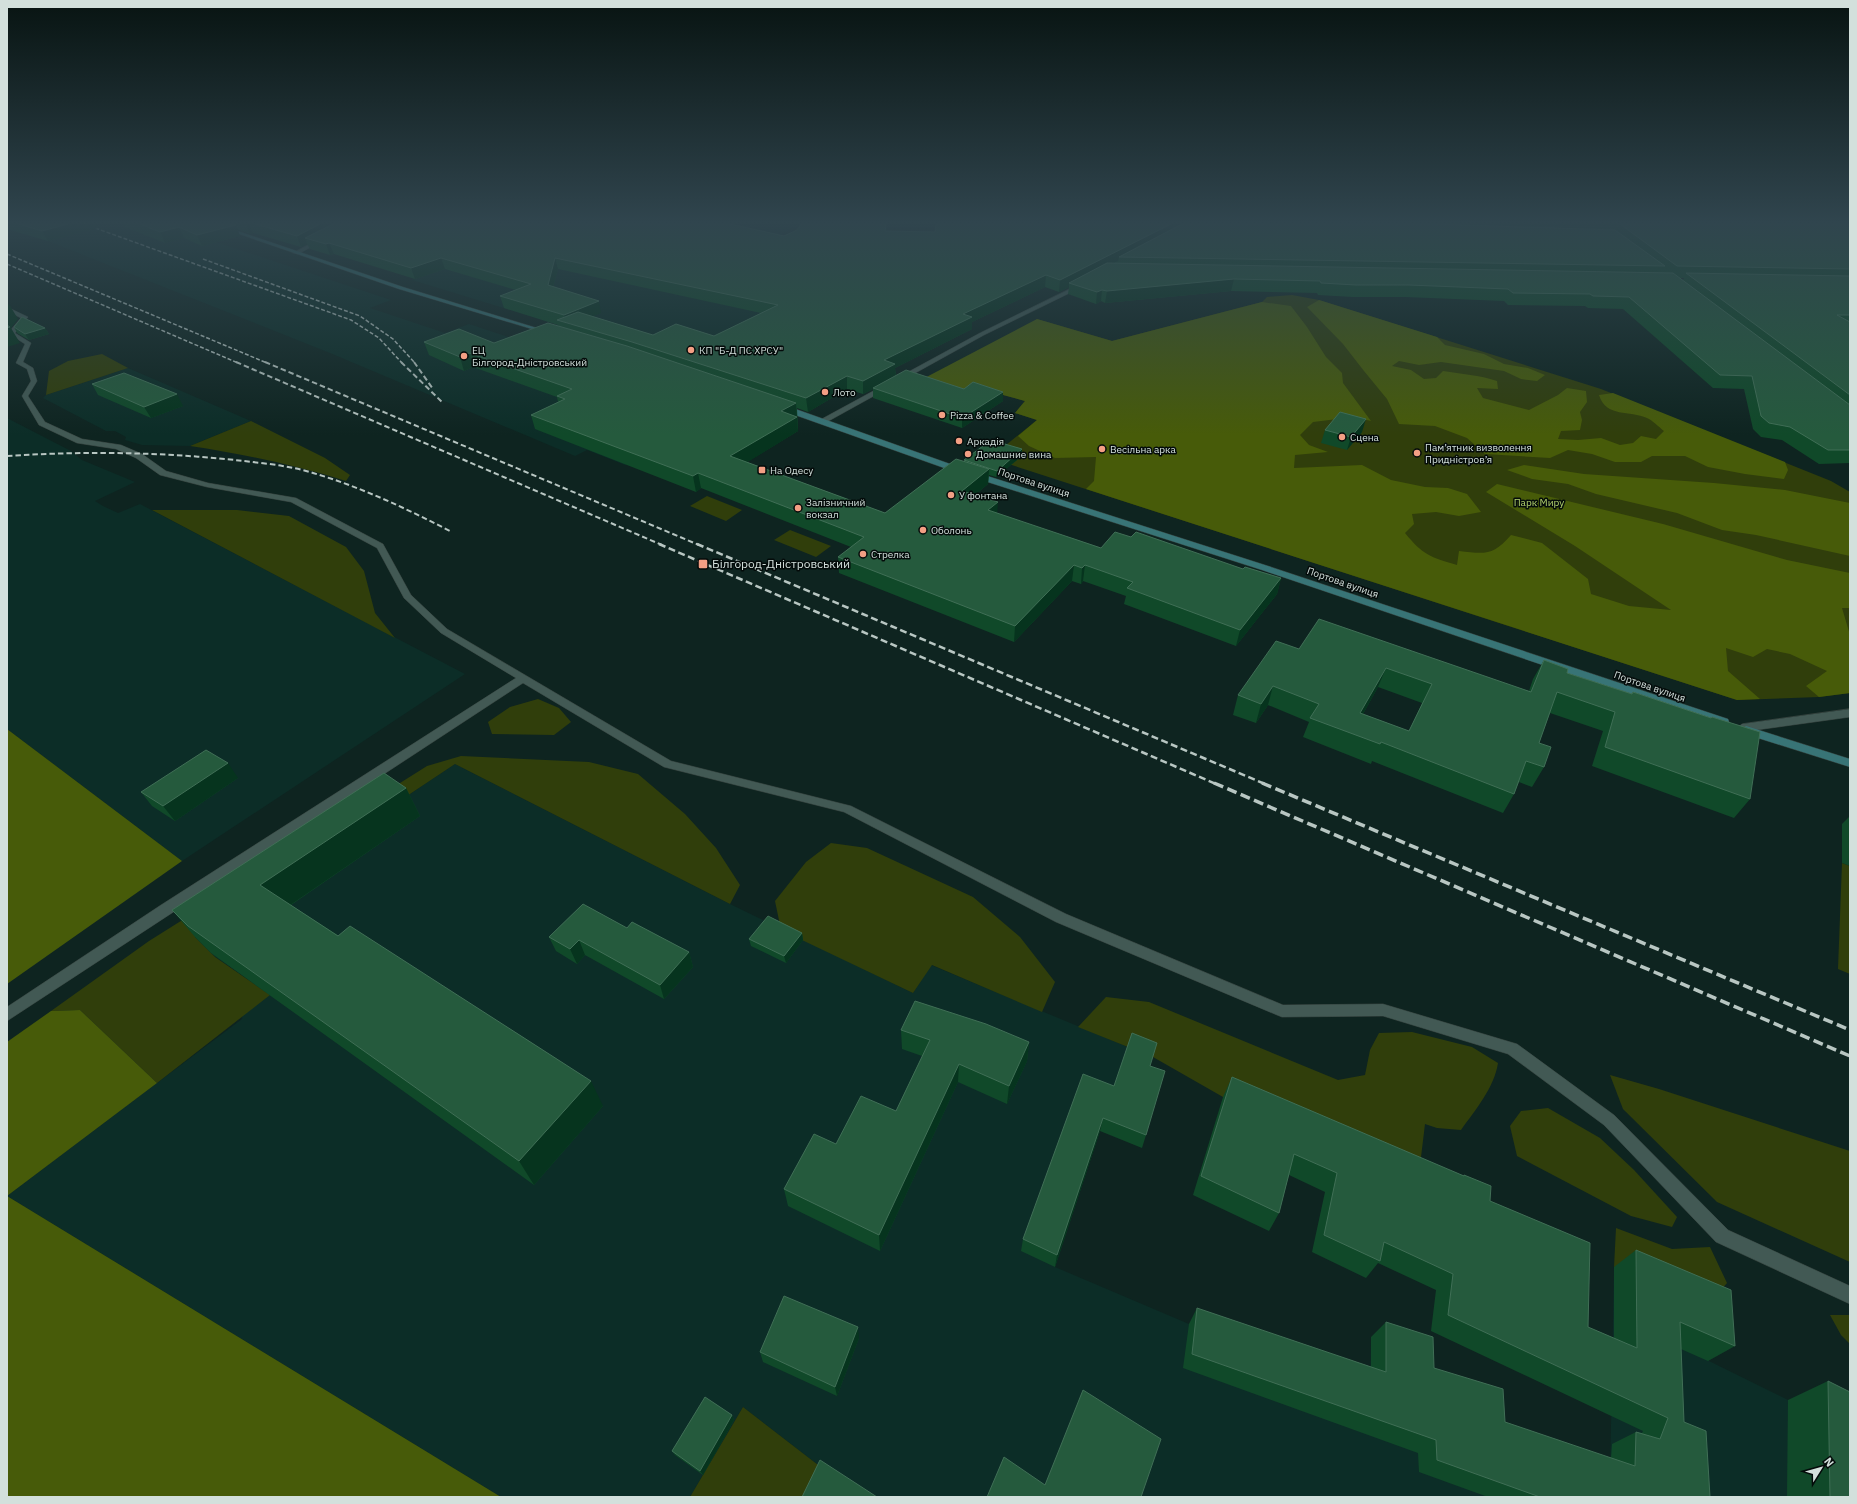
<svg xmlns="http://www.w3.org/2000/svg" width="1857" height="1504" viewBox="0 0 1857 1504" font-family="'IBM Plex Sans',sans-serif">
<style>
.built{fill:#0c2d27}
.green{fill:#303e0b}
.forest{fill:#475b09}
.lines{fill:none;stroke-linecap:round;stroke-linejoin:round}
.minor-casing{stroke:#33403c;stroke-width:1}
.tertiary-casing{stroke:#33403c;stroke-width:1}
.secondary-casing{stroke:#33403c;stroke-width:1}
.minor{fill:#425954;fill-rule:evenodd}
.tertiary{fill:#425954;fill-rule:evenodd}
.secondary{fill:#387476;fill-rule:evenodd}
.rail-far3{stroke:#b8c6c2;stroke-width:1.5;stroke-dasharray:4 2;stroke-linecap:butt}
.rail-far2{stroke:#b8c6c2;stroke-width:2;stroke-dasharray:5.5 3;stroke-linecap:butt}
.rail-far1{stroke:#b8c6c2;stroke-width:2.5;stroke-dasharray:7 3.5;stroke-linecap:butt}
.rail{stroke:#b8c6c2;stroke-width:3.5;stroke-dasharray:10 4.5;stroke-linecap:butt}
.wall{fill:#104929;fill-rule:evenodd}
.shaded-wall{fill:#06341e}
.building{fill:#255a3d;stroke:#406f56;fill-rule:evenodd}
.poi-dot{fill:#f39f84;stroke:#040b0a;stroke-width:1.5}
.labels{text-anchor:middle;stroke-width:3;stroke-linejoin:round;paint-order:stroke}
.far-poi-label{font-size:10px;fill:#d3e0dc;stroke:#040b0a;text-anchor:start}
.far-street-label{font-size:10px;fill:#d3e0dc;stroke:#040b0a}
.far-park-label{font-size:10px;fill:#b4d46e;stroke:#040b0a}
.poi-label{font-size:12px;fill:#d3e0dc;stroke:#040b0a;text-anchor:start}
</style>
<rect width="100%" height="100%" fill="#0e2420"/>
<g class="built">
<path d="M7,224h170l39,18 175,58 -21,8 75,25 24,-9 55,18 128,108 -27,15 -38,-15 -12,6 -245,-103 -282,-112 -41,-12z"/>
<path d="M378,224h801l-211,4 -175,-1 -26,16 41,4 -67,103 -175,-23 -154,-47 43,-15z"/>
<path d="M128,368l123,53 -61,25 -48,-1 -17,-5 1,-3 -11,-6h-9l-63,-33 3,-3z"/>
<path d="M7,418l64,33 11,9 53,22 -40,19 8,5 15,7 22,-9 325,170 -283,187 -175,-132z"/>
<path d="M455,764l275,140 183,89 18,-28 197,82 -73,220 134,57 181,62 1,-49 114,98 125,43 4,-211 92,40 3,54 79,39 62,97h-983l-45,-29 -79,-61 -53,90h-189l-494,-301 235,-177 6,-40 -33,-22 -20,-20z"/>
</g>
<g class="green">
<path d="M1292,295l27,5 282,89 230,92 19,11v201l-31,4 -82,3 -747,-242 47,-38 -22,-7 10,-12 -44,-12 56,-70 75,22 150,-39 5,-5z"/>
<path d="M102,354l26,14 -82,27 3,-24 19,-10z"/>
<path d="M251,421l74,37 25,17 -4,6c-51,-16 -103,-27 -156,-35z"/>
<path d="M707,496l35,14 -16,11 -36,-15z"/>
<path d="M152,510h85l52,6 57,31 18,24 11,42 20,25z"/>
<path d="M790,530l41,16 -15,11 -42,-17z"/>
<path d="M538,699l21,9 12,14 -17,13 -62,-1 -4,-12 22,-15z"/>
<path d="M461,756l128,6 49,12 47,40 31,34 24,37 -10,19 -275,-140 -260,173 20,20 55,38 -113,88 -77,-73 -29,1 98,-70 278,-175z"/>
<path d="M831,843l36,5 106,49 47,40 35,45 -13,30 -110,-47 -19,28 -132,-63 -6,-29 31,-39z"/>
<path d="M1842,863l8,3v108l-12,-5z"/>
<path d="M1106,997l43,5 189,78 27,-5 5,-25 9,-17 33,-1 60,15 26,16c-4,25 -22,46 -37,67l-24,-2 -12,-4 -7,58 -195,-85 -70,-40 -75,-30z"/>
<path d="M1610,1075l49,14 191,62v111l-133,-60 -94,-93z"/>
<path d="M1548,1108l52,30 34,32 43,47 -5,10 -41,-11 -114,-60 -7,-30 11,-15z"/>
<path d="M1616,1228l56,21 38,-2 17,36 -21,24 -92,-40z"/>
<path d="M1830,1315h20v29l-9,-9z"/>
<path d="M743,1407l79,61 45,29h-177z"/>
</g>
<g class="forest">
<path d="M1319,300l118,37 8,8 39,9 20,10 24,4 17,7 -8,6 -16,-2 -17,-8 -63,-9 -22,3 -20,-4 -7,5 19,4 13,9 12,-1 7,-7c19,3 36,4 54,10l1,8 -21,-1 6,10 46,12 29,-15 9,-7 19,3 1,11 -7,10 2,8 -2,10 -19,1 -3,8 20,1 23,-2 19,7 13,-2 8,-7 15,3 8,-8c-5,-4 -12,-11 -17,-13 -17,-8 -41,0 -48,-23l14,-2 172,69 3,8 -4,9 -39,-5 -37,-7 -23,-11h-33l-11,6h-26l-23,-8 -24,-4 -18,8 -65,-4 -18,-16 -32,-12 -36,-2 -12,-25 -23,-28 -21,-27 -36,-37z"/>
<path d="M1262,302l29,4 16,21 19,30 16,16 1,10 28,38 -17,-4 -41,5 -13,13 9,10 19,7 -33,3 -1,13 68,-3 29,15 34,7 23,1 19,6 14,18 -22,4 -23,-4 -24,2 2,10 -9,9c18,22 25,24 52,32l2,-14c26,3 34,5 52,-16l31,8 46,36 3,15 38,12 42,4 -96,-64 -89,-54 11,-8 166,40 124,36 63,13v35h-8l8,27v58l-31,4 -13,-11 21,-15 -37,-17 -23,-5 -14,8 -27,-9 2,23 32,28 -23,1 -651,-211 8,-8 2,-24 -41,1 -26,-12 -11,-10 19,-16 -22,-7 10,-12 -44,-12 -27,6 -39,-12 122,-64 75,22z"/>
<path d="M1524,465l60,9 130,9 71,7 65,13v53l-94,-21 -34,-5 -45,-17 -81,-19 -28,-10 -36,-5 -25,-9z"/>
<path d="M7,729l175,132 -175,123z"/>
<path d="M80,1010l77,73 -150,113v-154l44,-31z"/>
<path d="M7,1196l494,301h-494z"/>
</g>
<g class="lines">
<g class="minor-casing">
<g id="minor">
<path d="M7,307l21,10 -13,16 16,10 -8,19 10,6 4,13 -9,15 17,26 37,17 39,6 21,9 24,17 42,12 88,15 87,46 28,51 36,34 224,132 180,45 215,108 217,91 100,-1 134,40 97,71 114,115 122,56v18l-134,-62 -112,-117 -96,-71 -125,-38 -101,1 -5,-2 -221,-93 -212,-110 -180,-45 -141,-84 -516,338v-14l154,-102 355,-227 -75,-45 -37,-35 -27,-50 -86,-46 -84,-15 -47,-12 -24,-17 -20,-9 -39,-6 -38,-18 -17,-29 9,-15 -4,-12 -11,-6 9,-19 -17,-11 13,-15 -14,-7z"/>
<path d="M1850,709v8l-108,15 -5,-4 5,-4z"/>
</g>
</g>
<g class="tertiary-casing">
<g id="tertiary">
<path d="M319,239l5,1 -26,14 -5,-1z"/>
<path d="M1082,283l3,2 -1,1 -100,49 -159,88 -7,-2 162,-88z"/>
</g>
</g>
<g class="secondary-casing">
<g id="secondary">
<path d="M210,224h7l186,63 147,45 -5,1 -146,-44z"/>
<path d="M781,406h6l166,59 315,101 460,153 1,3 -5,4 -4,-1 -458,-155 -315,-101 -166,-59z"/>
<path d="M1746,726l104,33v8l-108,-34 -1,-3z"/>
</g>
</g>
<use href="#minor" class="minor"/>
<use href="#tertiary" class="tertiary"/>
<use href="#secondary" class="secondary"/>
<g class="rail-far3">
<path d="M84,224l267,96 28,18 23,25"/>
<path d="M7,254l260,109"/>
<path d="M203,259l157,57 33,23 22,24"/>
<path d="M7,264l231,99"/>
</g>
<g class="rail-far2">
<path d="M236,362l426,183"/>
<path d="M265,362l434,183"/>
<path d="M401,362l41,40"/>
<path d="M414,362l19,27"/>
<path d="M7,456c75,-5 152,-4 228,4 25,3 53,5 78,13 48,14 94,36 139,59"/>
</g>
<g class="rail-far1">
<path d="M659,544l557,240"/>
<path d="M697,544l568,240"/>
</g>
<g class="rail">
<path d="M1214,783l636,273"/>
<path d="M1262,783l588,247"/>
</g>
</g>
<g class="wall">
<path d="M7,224h89l2,4 -50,13 -41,-12z"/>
<path d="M123,224h607l54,12 103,-9v4l48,1 1,-8h914v239l-31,1 -37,-24 -21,-3 -8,-8 -9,-40 -31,-1 -90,-79 -35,-1 -3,-2 -77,-1 -4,-4 -99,-4h-52l-35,-2 -1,-2 -86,-2 -126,12 -4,-2 -5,3 -28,-10 1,-7 -10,5 -14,-5 -73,35v7l-77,39 1,8 68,13 39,3v9l-41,27 -89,-30v-9l-10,5 -16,-5 -39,23 -11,-4 1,23 -51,31 138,51 79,-52v-1l58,-4 -26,21 -7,-2 -1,9 -13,11 22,18 104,35 30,-11 112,32 38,9 -4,16 -41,52 -112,-42 2,-8 -43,-15 -2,3 -9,-3 -58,61 -175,-69 -1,-16 13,-10 -150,-59 -5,4 -161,-63 -4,-14 27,-13 -1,-5 -84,-30 -9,4 -35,-16 -5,-13 70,1 65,-17 -1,-1 -54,-17 -4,-12 16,-6 -71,-21 -30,10 -81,-25 -4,1 -20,-6 -3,-5 -6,3 -48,-14 -3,1 -13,-5 3,7 -38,10 -18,-8 -19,5 -40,-16zM558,269l203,44 -47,23 -61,-1 -61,-19 9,-3 -48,-26zM1680,278h4l-1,2z"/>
<path d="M14,327l31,1 4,6 -20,6 -12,-7z"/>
<path d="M92,384l91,22 -32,12 -53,-23z"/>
<path d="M1325,430l37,2 -15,18 -26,-7z"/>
<path d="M1299,649l230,42 4,-12 11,-19 23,13 65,21 1,-2 78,26 1,-1 38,82 -16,19 -142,-52 11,-35 -53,-18 -11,30 5,24 -12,20 -13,-5 -5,12 -11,19 -131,-52 -1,3 -68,-27 6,-15 -41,-17 -12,18 -23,-8 5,-20zM1378,687l44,16 -13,28 -46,-17z"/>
<path d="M238,778l-63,43 -23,-15 -11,-14z"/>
<path d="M406,788l14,28 -129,89 312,201 -69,79 -323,-232 -16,-16 -23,-27z"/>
<path d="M1850,816v50l-8,-3v-39z"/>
<path d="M627,928l62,24 4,15 -29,32 -79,-44 -8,9 -21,-13 -7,-14z"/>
<path d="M802,933l1,7 -17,23 -35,-17 -2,-7z"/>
<path d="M901,1030l128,12 -2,19 -20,43 -49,-22 -78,169 -92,-45 -4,-17 52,-45 60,-33 26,-55 -20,-7z"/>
<path d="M1150,1066l-4,69 -4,13 -42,-17 -45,136 -34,-16 2,-12 91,-153z"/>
<path d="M1232,1077l231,99 1,-1 26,26 98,126 26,11v-71l22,-17 99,96 -27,15 -27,-12 3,73 26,75h-222l-69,-25 -1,-19 -235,-85 6,-44 8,-16 174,59v-30l15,-15 48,46 71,54 106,36 1,-14 24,-12 6,1 1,-2 -212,-100 5,-41 -58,-27 -12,15 -54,-26 13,-60 -36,-17 -10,38 -10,18 -76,-36 30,-98z"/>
<path d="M859,1338l-22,58 -74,-34 -3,-10z"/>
<path d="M1828,1381l22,116h-63l1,-97z"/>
<path d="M732,1415l2,5 -31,55 -28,-20 -3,-4z"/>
</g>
<g class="shaded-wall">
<path d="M68,224h28l2,4 -50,13 -6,-10z"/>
<path d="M246,224h3l4,9 -3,1z"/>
<path d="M320,224h25l-40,14 2,6 -6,3 -4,-11z"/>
<path d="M886,224h1v3l-1,15 -1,-11z"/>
<path d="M1171,224h19l-71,33 -1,4 -44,23 -5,-1v4l-10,5 1,-12z"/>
<path d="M236,225l4,11 -38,10 -5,-11z"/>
<path d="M179,227l5,11 -19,5 -5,-11z"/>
<path d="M329,243l5,11 -4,1 -4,-11z"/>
<path d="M441,258l4,11 -30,10 -4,-11z"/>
<path d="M555,258l3,11 -8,28 -2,-12z"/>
<path d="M1046,275l-1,12 -73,35v7l-77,39 1,9 -23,11v1l-10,5v-13l21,-21 79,-46z"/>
<path d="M1234,279l-3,12 -126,12 2,-12z"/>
<path d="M1102,290l-1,11 -5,3 1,-12z"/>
<path d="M599,301l2,12 -28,12 -7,-2 -2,-8z"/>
<path d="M9,304l9,15 -7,9 9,15 -13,4v-41z"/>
<path d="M45,328l4,6 -20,6 -4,-6z"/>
<path d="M469,353l4,14 -9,4 -4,-14z"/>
<path d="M847,376v13l-39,23 -2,-14z"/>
<path d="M1003,392v9l-41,27v-10z"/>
<path d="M177,394l6,12 -32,12 -7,-11z"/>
<path d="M796,403l2,28 -65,40 -3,-15 51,-45z"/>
<path d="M1366,419l-4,13 -15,18 4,-13z"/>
<path d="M1022,449v7l-26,21 1,-6z"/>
<path d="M989,469l-1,15 -26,22v-15z"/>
<path d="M698,473l3,15 -5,4 -3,-16z"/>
<path d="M998,502l-1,15 -9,-7z"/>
<path d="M1074,565l-2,16 -58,61 1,-16z"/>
<path d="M1085,565l-2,16 -2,3 1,-16z"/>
<path d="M1281,578l-4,16 -41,52 4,-16z"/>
<path d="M1386,668l-8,19 -25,45 7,-19z"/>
<path d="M1273,686l-5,19 -12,18 5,-19z"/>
<path d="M228,763l10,15 -63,43 -12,-15z"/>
<path d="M406,788l14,28 -140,96 -20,-27z"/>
<path d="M802,933l1,7 -17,23 -2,-7z"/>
<path d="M579,940l6,15 -8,9 -7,-15z"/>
<path d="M689,952l4,15 -29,32 -4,-14z"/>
<path d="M1029,1042l-2,19 -20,43 2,-18z"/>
<path d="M959,1064l-1,18 -78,169 -1,-16z"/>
<path d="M591,1081l12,25 -69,79 -15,-24z"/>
<path d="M1103,1118l-3,13 -45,136 2,-12z"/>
<path d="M858,1327l1,11 -22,58 -2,-9z"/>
<path d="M732,1415l2,5 -31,55 -3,-4z"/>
</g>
<g class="building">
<path d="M19,224h49l-26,7z"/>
<path d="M140,224h93l3,1 -39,10 -18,-8 -19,5z"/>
<path d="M255,224h65l-23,12z"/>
<path d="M333,224h397l54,12 13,-6 4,-6h85l-1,7 50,1 1,-8h235l-111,56 -14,-5 -83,39 9,3 -88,43 11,4 -32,17 -16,-5 -41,22 -174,-56 -75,-22 21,-8 75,23 23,-11 38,12 64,-31 -223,-47 -7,27 51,16 -35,14 -64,-19 31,-12 -90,-26 -30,10 -82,-25 -3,1 -21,-6z"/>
<path d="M1182,224h250l183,6 50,36 -546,-9z"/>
<path d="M1620,224h227l3,2v43l-173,-3z"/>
<path d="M1107,263l566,10 177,132v45h-22l-38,-23 -21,-4 -8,-7 -9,-40 -32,-1 -91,-78 -36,-1 -3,-2 -77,-1 -5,-4 -99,-4h-53l-35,-2 -1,-2 -86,-2 -127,12 -5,-1 -5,2 -28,-9z"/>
<path d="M1686,273l164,3v39h-13l13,7v73z"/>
<path d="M22,317l23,11 -20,6 -11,-7z"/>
<path d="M548,323l79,23 169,57 -15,8 16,6 -67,39 155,57 71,-54 33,10 -27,22 36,11 -10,8 113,38 14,-16 16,5 5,-5 107,37 2,-2 36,11 -41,52 -113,-42 6,-6 -48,-17 -3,3 -8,-3 -59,61 -177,-69 26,-20 -166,-64 -5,3 -162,-61 34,-16 -8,-3 15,-7 -103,-36 -9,4 -36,-15 35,-13 35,14z"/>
<path d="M7,325l3,2 -3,1z"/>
<path d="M906,370l58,19 9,-7 30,10 -41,26 -89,-30z"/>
<path d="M124,373l53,21 -33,13 -52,-23z"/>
<path d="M1340,412l26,7 -15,18 -26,-7z"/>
<path d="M991,440l31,9 -25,22 -33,-11z"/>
<path d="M1319,619l212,73 13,-32 24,9 -1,4 65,21 1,-2 78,26 1,-1 48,15 -10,67 -145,-52 10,-35 -58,-20 -18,51 12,4 -7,20 -18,-6 -12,33 -133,-52 -1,2 -70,-26 9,-14 -46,-18 -12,18 -23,-9 38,-54 23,8zM1386,668l46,16 -23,47 -49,-18z"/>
<path d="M206,750l22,13 -65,43 -22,-14z"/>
<path d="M384,773l22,15 -146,97 78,51 12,-10 241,155 -72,80 -331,-235 -16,-16z"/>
<path d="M583,904l44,24 5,-6 57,30 -29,33 -81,-45 -9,9 -21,-12z"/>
<path d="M768,916l34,17 -18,23 -35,-17z"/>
<path d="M915,1001l71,23 43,18 -20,44 -50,-22 -80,171 -95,-46 30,-55 22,10 25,-48 35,15 34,-71 -29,-10z"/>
<path d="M1132,1033l25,10 -7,23 15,5 -19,64 -43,-17 -46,137 -34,-16 60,-165 31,12z"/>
<path d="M1232,1077l232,99v-1l27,11 -1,15 100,42 -2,84 49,21 -1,-98 95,40 4,56 -55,-24 4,100 22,9 4,66h-170l-103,-37 -1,-20 -244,-86 5,-46 189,64v-50l47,15 1,31 69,21 2,33 130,44 1,-34 24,7 8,-21 -220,-103 5,-41 -69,-32 -4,19 -56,-26 13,-62 -43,-19 -15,59 -78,-37z"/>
<path d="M784,1296l74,31 -23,60 -75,-35z"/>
<path d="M1828,1381l22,11v105h-20z"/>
<path d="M1083,1390l78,49 -20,58h-154l17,-40 41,28z"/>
<path d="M705,1397l27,18 -32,56 -28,-20z"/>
<path d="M820,1460l57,37h-75z"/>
</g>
<linearGradient id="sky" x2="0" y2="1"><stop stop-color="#081412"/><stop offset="0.51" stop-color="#30454e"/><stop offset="1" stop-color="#30454e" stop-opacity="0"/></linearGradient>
<rect width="1857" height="435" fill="url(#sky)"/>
<g class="poi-dot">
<circle cx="691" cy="350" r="4"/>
<circle cx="464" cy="356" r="4"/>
<circle cx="825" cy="392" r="4"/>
<circle cx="942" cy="415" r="4"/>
<circle cx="1342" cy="437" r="4"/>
<circle cx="959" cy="441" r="4"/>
<circle cx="1102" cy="449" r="4"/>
<circle cx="1417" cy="453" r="4"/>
<circle cx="968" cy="454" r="4"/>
<rect x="758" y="466" width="8" height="8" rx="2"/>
<circle cx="951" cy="495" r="4"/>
<circle cx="798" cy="508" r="4"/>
<circle cx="923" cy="530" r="4"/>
<circle cx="863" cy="554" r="4"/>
<rect x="698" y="559" width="10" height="10" rx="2"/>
</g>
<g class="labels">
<g class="far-poi-label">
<text x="472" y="354">ЕЦ<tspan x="472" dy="12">Білгород-Дністровський</tspan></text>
<text x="699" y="354">КП "Б-Д ПС ХРСУ"</text>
<text x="833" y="396">Лото</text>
<text x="950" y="419">Pizza &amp; Coffee</text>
<text x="1350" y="441">Сцена</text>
<text x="967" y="445">Аркадія</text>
<text x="1425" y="451">Пам’ятник визволення<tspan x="1425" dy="12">Придністров’я</tspan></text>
<text x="1110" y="453">Весільна арка</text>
<text x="976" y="458">Домашние вина</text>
<text x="770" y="474">На Одесу</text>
<text x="959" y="499">У фонтана</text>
<text x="806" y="506">Залізничний<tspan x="806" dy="12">вокзал</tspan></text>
<text x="931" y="534">Оболонь</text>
<text x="871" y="558">Стрелка</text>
</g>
<g class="far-street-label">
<text transform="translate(1034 482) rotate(18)" y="4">Портова вулиця</text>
<text transform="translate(1343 582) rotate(19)" y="4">Портова вулиця</text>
<text transform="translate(1650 686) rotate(19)" y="4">Портова вулиця</text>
</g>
<g class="far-park-label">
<text x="1539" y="506">Парк Миру</text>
</g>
<g class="poi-label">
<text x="712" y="568">Білгород-Дністровський</text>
</g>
</g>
<rect width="1857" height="1504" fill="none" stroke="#d3e0dc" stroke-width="16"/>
<g transform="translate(1821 1468) rotate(53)" stroke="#040b0a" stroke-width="3" paint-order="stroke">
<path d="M0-3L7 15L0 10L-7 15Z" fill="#d3e0dc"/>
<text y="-6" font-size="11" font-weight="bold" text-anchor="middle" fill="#d3e0dc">N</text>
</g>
</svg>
